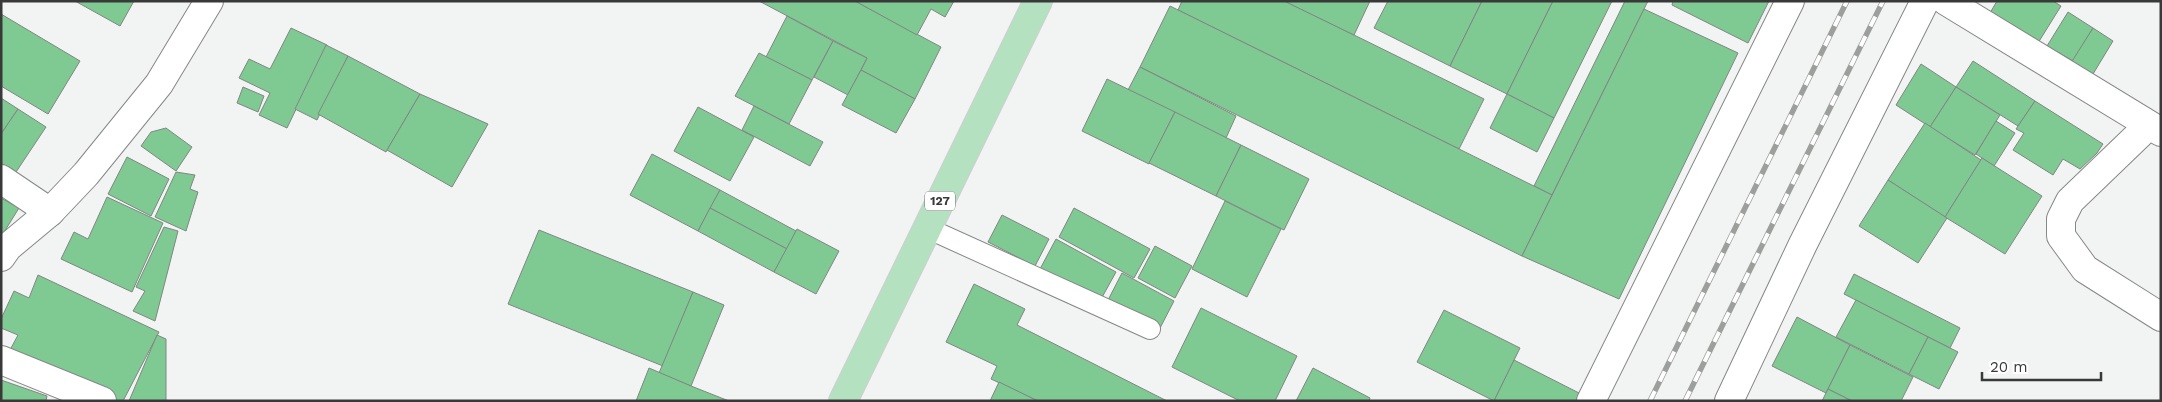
<svg xmlns="http://www.w3.org/2000/svg" width="2162" height="402" viewBox="0 0 2162 402" font-family="'Work Sans',sans-serif">
<style>
.building{fill:#7fca93;stroke:#828583}
.lines{fill:none;stroke-linecap:round;stroke-linejoin:round}
.service-casing{stroke:#868886;stroke-width:22}
.minor-casing{stroke:#868886;stroke-width:30}
.primary-casing{stroke:#cfcfcf;stroke-width:30}
.service{stroke:#fff;stroke-width:20}
.minor{stroke:#fff;stroke-width:28}
.primary{stroke:#b4e1c0;stroke-width:28}
.rail-casing{stroke:#9d9f9d;stroke-width:5.5}
.rail{stroke:#fff;stroke-width:4;stroke-dasharray:11;stroke-linecap:butt}
.labels{text-anchor:middle;stroke-width:4;stroke-linejoin:round;paint-order:stroke}
.shield{fill:#fff;stroke:#747474;stroke-width:1}
.shield-label{font-size:12px;font-weight:bold;fill:#383938}
</style>
<rect width="100%" height="100%" fill="#f1f4f2"/>
<g class="building">
<path d="M75,1h59l-14,25z"/>
<path d="M759,1h96l86,46 -26,52 -54,-29 6,-12z"/>
<path d="M855,1h99l-9,16 -14,-8 -14,26z"/>
<path d="M1182,1h103l199,98 -25,50 -281,-139z"/>
<path d="M1284,1h86l-16,34z"/>
<path d="M1388,1h94l-32,65 -76,-38z"/>
<path d="M1482,1h71l-46,93 -57,-28z"/>
<path d="M1553,1h59l-58,117 -47,-24z"/>
<path d="M1625,1h23l-96,194 -18,-9z"/>
<path d="M1673,1h96l-21,42 -76,-38z"/>
<path d="M1997,1h56l8,5 -23,37 -48,-30z"/>
<path d="M1170,6l382,189 -30,61 -382,-189z"/>
<path d="M1644,9l94,44 -119,246 -97,-43z"/>
<path d="M2068,12l25,16 -20,33 -26,-15z"/>
<path d="M1,14l79,47 -32,53 -47,-28z"/>
<path d="M787,16l46,25 -21,39 -46,-23z"/>
<path d="M291,28l36,17 -40,83 -28,-13 11,-22 -31,-15 10,-19 21,10z"/>
<path d="M2093,28l20,13 -23,38 -21,-13z"/>
<path d="M833,41l34,17 -19,37 -34,-18z"/>
<path d="M326,45l22,11 -31,64 -22,-11z"/>
<path d="M759,53l53,27 -23,44 -54,-28z"/>
<path d="M348,56l72,38 -34,58 -68,-38z"/>
<path d="M1973,61l62,40 -17,25 -62,-39z"/>
<path d="M1921,64l35,23 -26,40 -34,-22z"/>
<path d="M1140,67l96,49 -10,22 -98,-48z"/>
<path d="M861,70l54,29 -19,34 -54,-28z"/>
<path d="M1107,79l68,33 -26,52 -67,-33z"/>
<path d="M243,87l21,9 -6,16 -21,-9z"/>
<path d="M1956,87l44,28 -25,40 -45,-28z"/>
<path d="M420,94l68,30 -36,63 -65,-37z"/>
<path d="M1507,94l47,24 -17,34 -47,-24z"/>
<path d="M1,98l17,11 -17,25z"/>
<path d="M2035,101l68,43 -6,9 -17,16 -17,-10 -10,16 -40,-25 11,-17 -8,-4z"/>
<path d="M754,106l69,36 -13,24 -68,-36z"/>
<path d="M698,107l56,30 -24,44 -56,-30z"/>
<path d="M18,109l28,18 -30,45 -15,-9v-29z"/>
<path d="M1175,112l66,33 -25,51 -67,-33z"/>
<path d="M1996,121l19,12 -21,33 -18,-12z"/>
<path d="M1925,123l56,37 -36,57 -57,-37z"/>
<path d="M166,128l26,19 -16,24 -35,-25 10,-14z"/>
<path d="M1241,145l68,34 -25,51 -68,-34z"/>
<path d="M652,154l68,36 -22,41 -68,-36z"/>
<path d="M127,157l42,22 -18,37 -43,-22z"/>
<path d="M1982,158l60,38 -37,58 -60,-37z"/>
<path d="M176,172l19,3 -5,14 8,3 -12,39 -31,-14z"/>
<path d="M1888,180l59,38 -29,45 -59,-37z"/>
<path d="M720,190l76,41 -9,18 -77,-41z"/>
<path d="M107,197l56,26 -31,69 -71,-33 13,-27 14,7z"/>
<path d="M1,198l18,10 -18,29z"/>
<path d="M1225,201l56,28 -34,68 -55,-28z"/>
<path d="M710,208l77,41 -13,23 -76,-41z"/>
<path d="M1074,208l76,41 -16,29 -75,-41z"/>
<path d="M1002,215l47,24 -14,27 -47,-24z"/>
<path d="M164,227l14,4 -23,90 -22,-10 12,-20 -9,-4z"/>
<path d="M797,229l42,22 -23,43 -42,-22z"/>
<path d="M539,230l154,62 -30,74 -155,-62z"/>
<path d="M1056,239l60,33 -16,29 -60,-32z"/>
<path d="M1155,246l37,20 -17,32 -37,-20z"/>
<path d="M1122,273l52,28 -15,29 -52,-28z"/>
<path d="M1854,274l106,54 -10,20 -106,-54z"/>
<path d="M38,275l121,57 -36,69h-5l-108,-51 8,-15 -17,-7v-9l13,-28 15,7z"/>
<path d="M974,284l51,25 -8,16 150,76h-129l-47,-22 6,-13 -51,-24z"/>
<path d="M693,292l31,13 -33,81 -32,-13z"/>
<path d="M1856,300l72,37 -19,37 -73,-37z"/>
<path d="M1201,308l96,48 -22,45h-35l-68,-34z"/>
<path d="M1444,310l76,38 -26,53 -77,-39z"/>
<path d="M1797,317l53,28 -24,48 -54,-27z"/>
<path d="M157,335l9,4v62h-37z"/>
<path d="M1928,337l30,15 -19,37 -30,-15z"/>
<path d="M1850,345l63,32 -12,24h-49l-24,-12z"/>
<path d="M1514,360l67,34 -3,7h-84z"/>
<path d="M649,368l42,18 38,15h-93z"/>
<path d="M1313,368l57,30 -1,3h-73z"/>
<path d="M1,380l46,16 -1,5h-45z"/>
<path d="M999,382l39,19h-48z"/>
<path d="M1828,389l24,12h-30z"/>
</g>
<g class="lines">
<g class="service-casing">
<path id="service" d="M927,228l223,101"/>
</g>
<g class="minor-casing">
<g id="minor">
<path d="M1946,1l215,131"/>
<path d="M2148,126l-78,75 -9,18v17l24,33 76,48"/>
<path d="M1,179l49,33"/>
<path d="M1,257l7,-10 42,-35 36,-38 73,-90 50,-83"/>
<path d="M1,360l101,41"/>
<path d="M1591,401l199,-400"/>
<path d="M1729,401l74,-157 122,-243"/>
</g>
</g>
<g class="primary-casing">
<path id="primary" d="M843,401l195,-400"/>
</g>
<use href="#service" class="service"/>
<use href="#minor" class="minor"/>
<use href="#primary" class="primary"/>
<g class="rail-casing">
<g id="rail">
<path d="M1650,401l197,-400"/>
<path d="M1685,401l198,-400"/>
</g>
</g>
<use href="#rail" class="rail"/>
</g>
<g class="labels">
<rect class="shield" x="925" y="191.5" width="30" height="19" rx="4"/>
<g class="shield-label">
<text x="940" y="205">127</text>
</g>
</g>
<rect width="2162" height="402" fill="none" stroke="#383938" stroke-width="5"/>
<path d="M1982 372v8h119v-8" fill="none" stroke="#383938" stroke-width="2.5"/>
<text x="1990" y="372" font-size="15" fill="#383938" stroke="#ffffff" stroke-width="4" paint-order="stroke">20 m</text>
</svg>
